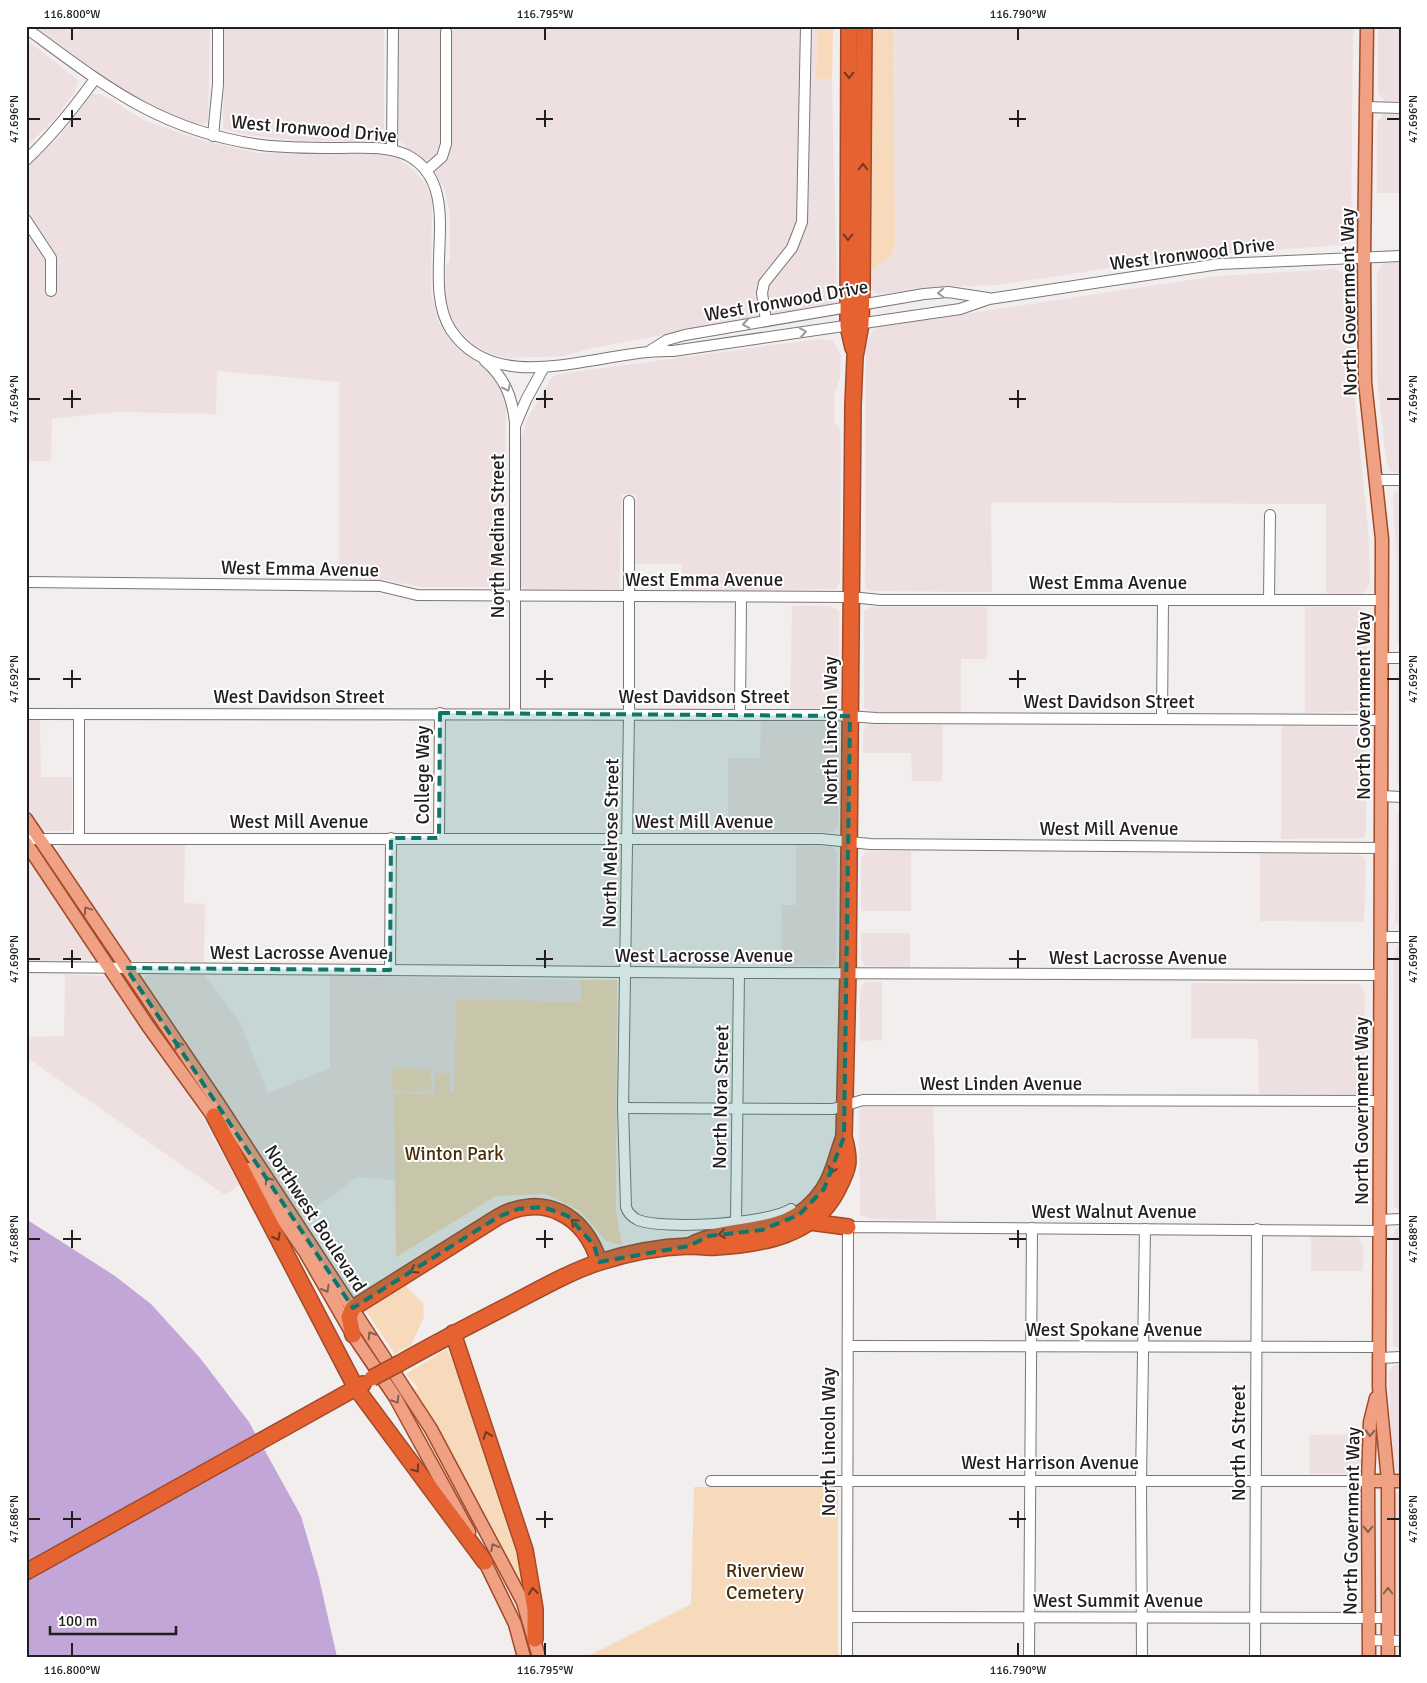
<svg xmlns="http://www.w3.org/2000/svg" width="1427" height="1683" viewBox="0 0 1427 1683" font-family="Signika,sans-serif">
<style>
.built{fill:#eee0e1}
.green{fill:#f6dabb}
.water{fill:#c1a6d7}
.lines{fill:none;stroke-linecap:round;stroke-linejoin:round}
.minor-casing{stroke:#7b7777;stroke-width:12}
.major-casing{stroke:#a14a2a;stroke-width:15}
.highway-casing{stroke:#a14a2a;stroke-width:18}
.minor{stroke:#fff;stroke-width:10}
.major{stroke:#f0a183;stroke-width:12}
.highway{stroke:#e66230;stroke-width:15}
.highway-bridge-casing{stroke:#a14a2a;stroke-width:18;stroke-linecap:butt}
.highway-bridge{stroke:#e66230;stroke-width:15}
.oneway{stroke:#6f3925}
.oneway2{stroke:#9b9a9a}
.oneway3{stroke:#886050}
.marked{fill:#0f766e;fill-opacity:0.2;stroke:#0f766e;stroke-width:4;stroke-dasharray:10 6;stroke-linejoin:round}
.ticks{fill:none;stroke:#201e1e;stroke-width:2}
.labels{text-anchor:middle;stroke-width:4;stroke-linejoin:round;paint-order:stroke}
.street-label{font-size:19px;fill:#201e1e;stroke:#fff}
.park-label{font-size:19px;fill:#472d09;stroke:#fff}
.neatline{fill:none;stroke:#201e1e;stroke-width:2}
.ticks-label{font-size:12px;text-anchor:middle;fill:#201e1e}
</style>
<rect width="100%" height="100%" fill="#f3eeee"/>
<g class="built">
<path d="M34,26h176l-2,95 -4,3 -10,-1 -45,-18 -53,-31z"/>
<path d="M224,26h160v110l-7,5h-76l-54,-6 -24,-6z"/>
<path d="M399,26h418l-1,52 16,1 5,214 -2,8 -4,4 -239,43 -28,8 -56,2 -14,-3 -19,-9 -18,-17 -10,-24 -2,-12 1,-28 4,-4v-46l-5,-25 -13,-22 -34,-28z"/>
<path d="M893,26h460l-2,214 -7,5 -148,10 -199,30 -54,2 -65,7 -7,-4 -5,-8 3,-11 23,-15 3,-13z"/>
<path d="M1378,26h23v75h-16l-7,-8z"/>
<path d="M26,39l52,41 -3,11 -21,29 -28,27z"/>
<path d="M92,94h9l43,26 57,20 57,13 119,1 20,4 13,9 14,14 8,17 -1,93 7,31 19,27 39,27 10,19 -1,192h-85l-34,-7 -47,-2v-196l-122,-11 -1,43 -100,-2 -64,7 -1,42h-25v-292l30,-29z"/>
<path d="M1384,114h17v79h-24v-71z"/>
<path d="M1383,263h18v211l-11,-3 -4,-11 -9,-81v-106z"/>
<path d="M1334,269l14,7 4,11 1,96 15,144 2,55 -3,8 -7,4 -34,-1v-89l-335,-2 1,90 -121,-1 -6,-3 1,-244 7,-13 6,-4 337,-51z"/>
<path d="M818,339l15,2 8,13 -1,23 -5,16 -1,28 6,8 1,22 -1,131 -4,7 -154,2v-27h-48l2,-69 -14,-1 -3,95h-93l-5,-2v-149l6,-18 24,-42 8,-4z"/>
<path d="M1401,489v161l-4,-8v-76l-4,-68 2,-6z"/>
<path d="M792,606h39l8,5v90l-2,5 -4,2 -43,1z"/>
<path d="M872,607h115v52h-26v53h-88l-9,-4v-97z"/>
<path d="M1305,607h54l8,5v93l-3,6 -59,2z"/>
<path d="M1401,668v120l-4,-7v-107z"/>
<path d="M761,718l9,4h62l6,3v100l-5,7h-105v-74h32z"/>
<path d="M26,720h14l1,57h31v49l-2,5h-30l-14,-20z"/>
<path d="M869,724l74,1 -1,56h-30l-1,-28h-48v-21l2,-6z"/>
<path d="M1282,726l76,1 8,6v96l-2,9 -83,1z"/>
<path d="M1401,806v122l-6,-6 2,-109z"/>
<path d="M64,845h121l-1,58 21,1 -1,58 -75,-1 -73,-106 2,-8z"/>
<path d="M796,845l35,1 6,6 -1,108 -3,5 -52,1 1,-61h14z"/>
<path d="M26,851l66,100v7l-3,2 -63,1z"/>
<path d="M869,851h42v60h-50v-52l4,-7z"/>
<path d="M1260,853l101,2 5,6 -2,61 -104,-1z"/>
<path d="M861,933h49v34l-45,-1 -4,-6z"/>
<path d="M1401,945v266l-6,-4 -1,-6v-245l2,-8z"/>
<path d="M65,974l40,2 6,4 91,136 37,69 -14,10 -199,-138v-20l38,-1z"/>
<path d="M149,974l55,1 35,46 29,72 62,-25v-92l251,4v22h-16l-2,92 -169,-1 1,87 -38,-3 -58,43 -157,-240z"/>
<path d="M866,982h16v58l-22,1v-51l2,-5z"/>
<path d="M1191,983l169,1 5,9 -1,96 -8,6 -97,-1 -1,-55 -67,-1z"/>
<path d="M862,1107h71l3,113 -65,-1 -11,-4 -1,-102z"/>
<path d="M1401,1226v124l-8,-5v-110l3,-7z"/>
<path d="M1311,1236h42l6,2 4,7v26h-52z"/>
<path d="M1401,1364v109l-6,-2 -3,-7 -3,-92 4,-6z"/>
<path d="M1365,1434l-2,35 -4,3 -5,2h-44l-1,-39z"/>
<path d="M1401,1489v145h-3l-4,-2v-136z"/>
</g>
<g class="green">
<path d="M817,26h16l-1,53h-16z"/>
<path d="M871,26h22l2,217 -3,13 -23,15z"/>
<path d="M581,980h36l-1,230 6,35 -16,-4 -26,-30 -34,-17 -50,2 -100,61 -2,-164 41,1v-21h15v21l4,-2 2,-93 125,3z"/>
<path d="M396,1068l34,1 2,20 -10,1 -1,2 -29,-2v-18z"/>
<path d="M405,1285l18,18 1,14 -13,28 -16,9 -29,-43 10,-7 -2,-2z"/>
<path d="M447,1349l15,34 17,56 36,97 10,51 -5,-1 -111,-200 7,4 2,-2 -12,-14z"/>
<path d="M830,1486l8,3v168h-252l105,-53 3,-117z"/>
</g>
<path class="water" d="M26,1219l89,57 36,28 49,54 49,64 52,94 18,62 18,79h-311z"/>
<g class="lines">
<g class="minor-casing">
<g id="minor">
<path d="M26,28c79,58 134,103 235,117 24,3 50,3 75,3 24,0 49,-3 71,7 62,32 11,125 44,175 47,71 154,18 222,21l287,-42 29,-10 230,-35 182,-8"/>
<path d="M1366,107l35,1"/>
<path d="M213,136l5,-52v-58"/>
<path d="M392,150l1,-124"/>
<path d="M26,160c27,-25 48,-52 69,-81"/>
<path d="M426,171l16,-14 4,-13v-112"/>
<path d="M26,220l25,38v33"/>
<path d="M766,321l-4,-28 2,-10 28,-35 10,-26 4,-196"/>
<path d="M651,350l16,-10 18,-5 239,-41 24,-2 40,6"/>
<path d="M485,361c20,17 27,36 30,61"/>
<path d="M1377,480h24"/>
<path d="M629,501v213l-6,394 3,99c2,7 6,10 12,13 25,10 131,4 153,-11"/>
<path d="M26,582l354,4 37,9 434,2 29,3h502"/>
<path d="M1269,600l1,-85"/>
<path d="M1382,658h19"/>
<path d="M515,713v-287l11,-26 18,-33"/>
<path d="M26,714l808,1 42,3 506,2"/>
<path d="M740,714l1,-117"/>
<path d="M1162,719l1,-119"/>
<path d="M1381,796l20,1"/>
<path d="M439,838l1,-125"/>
<path d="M26,839h795l49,5 511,4"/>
<path d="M79,839v-125"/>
<path d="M1381,937h20"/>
<path d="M26,967l713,6 642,2"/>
<path d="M390,970l1,-132"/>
<path d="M623,1108l210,1 30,-9 517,1"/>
<path d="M1380,1220l21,-1"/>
<path d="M736,1222l3,-249"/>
<path d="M848,1346l531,1"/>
<path d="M1379,1358l22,-1"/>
<path d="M711,1481h657"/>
<path d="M847,1617l541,1"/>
<path d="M1369,1640l32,1"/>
<path d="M847,1657l1,-430 532,4"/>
<path d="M1029,1657l3,-429"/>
<path d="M1142,1657l-1,-176 4,-252"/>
<path d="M1255,1657l2,-428"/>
</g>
</g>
<g class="major-casing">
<g id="major">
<path d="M1367,26l-3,230 1,126 17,157 -3,848 9,94v176"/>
<path d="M26,819l190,281 215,329 92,173 16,55"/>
<path d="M26,843l122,183 70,97"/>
<path d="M248,1169l57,83 48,83 42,62 74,135"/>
<path d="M1368,1481h33"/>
<path d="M481,1554l34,70 9,33"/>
<path d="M1369,1657l-1,-176 2,-59 6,-24"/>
</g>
</g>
<g class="highway-casing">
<g id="highway">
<path d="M849,26l-1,300 5,22"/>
<path d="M214,1116l142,272 129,174"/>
<path d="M810,1222l38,5"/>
<path d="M691,1245c47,-23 98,-4 132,-55 11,-15 14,-36 21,-53"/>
<path d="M453,1333l72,217 10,59v30"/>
<path d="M353,1335l-4,-18 4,-9 145,-91c45,-25 87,-2 101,45"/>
<path d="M400,1363c37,-21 74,-40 111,-59 29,-15 58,-32 89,-42 28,-9 60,-15 89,-16 9,0 18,2 27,1 46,-3 98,-11 121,-56 12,-23 14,-29 7,-54l4,-163 5,-569 2,-48 6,-33 1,-38 2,-260"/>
<path d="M26,1572l337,-188"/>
</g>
</g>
<use href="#minor" class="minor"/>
<use href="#major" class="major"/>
<use href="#highway" class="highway"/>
<g class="highway-bridge-casing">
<path id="highway-bridge" d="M372,1378l28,-15"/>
</g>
<use href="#highway-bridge" class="highway-bridge"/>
</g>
<defs><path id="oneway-chevron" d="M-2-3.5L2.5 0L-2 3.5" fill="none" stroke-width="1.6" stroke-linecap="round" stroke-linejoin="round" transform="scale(1.25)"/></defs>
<g class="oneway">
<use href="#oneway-chevron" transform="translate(849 75) rotate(90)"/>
<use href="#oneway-chevron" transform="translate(863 167) rotate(-90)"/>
<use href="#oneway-chevron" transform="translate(848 237) rotate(90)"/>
<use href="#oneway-chevron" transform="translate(832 1170) rotate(108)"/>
<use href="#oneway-chevron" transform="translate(574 1222) rotate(-138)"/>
<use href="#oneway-chevron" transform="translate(722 1234) rotate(173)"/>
<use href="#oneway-chevron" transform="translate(277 1237) rotate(61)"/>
<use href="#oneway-chevron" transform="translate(414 1270) rotate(148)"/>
<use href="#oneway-chevron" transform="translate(487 1435) rotate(-109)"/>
<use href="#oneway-chevron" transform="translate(416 1469) rotate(53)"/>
<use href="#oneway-chevron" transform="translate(533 1591) rotate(-97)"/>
</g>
<g class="oneway2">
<use href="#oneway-chevron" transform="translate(941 293) rotate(177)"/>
<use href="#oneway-chevron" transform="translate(746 324) rotate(170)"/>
<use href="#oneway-chevron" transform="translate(803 332) rotate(-9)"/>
<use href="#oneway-chevron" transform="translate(507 388) rotate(66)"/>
</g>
<g class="oneway3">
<use href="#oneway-chevron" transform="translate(87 910) rotate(-124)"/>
<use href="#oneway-chevron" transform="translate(178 1045) rotate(-124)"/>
<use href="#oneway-chevron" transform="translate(268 1180) rotate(-123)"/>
<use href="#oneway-chevron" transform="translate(326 1289) rotate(60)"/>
<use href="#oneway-chevron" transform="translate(371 1335) rotate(-123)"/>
<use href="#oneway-chevron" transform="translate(396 1400) rotate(58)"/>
<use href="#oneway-chevron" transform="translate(1370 1433) rotate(92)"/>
<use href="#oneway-chevron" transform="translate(1368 1529) rotate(90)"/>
<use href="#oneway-chevron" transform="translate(494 1547) rotate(-118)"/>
<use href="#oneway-chevron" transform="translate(1388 1591) rotate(-90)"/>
</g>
<path class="marked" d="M440,713l410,3 -6,421 -20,52 -25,26 -37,15 -53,6 -20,10 -90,16 -5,-17 -26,-29 -25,-9 -25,2 -20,8 -145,91 -227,-340 264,2 1,-132h48z"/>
<path class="ticks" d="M72,28v12M545,28v12M1018,28v12M72,110v17M545,110v17M1018,110v17M28,119h12M63,119h18M536,119h17M1009,119h17M1387,119h13M72,390v18M545,390v18M1018,390v18M28,399h12M63,399h18M536,399h17M1009,399h17M1387,399h13M72,670v18M545,670v18M1018,670v18M28,679h12M63,679h18M536,679h17M1009,679h17M1387,679h13M72,950v18M545,950v18M1018,950v18M28,959h12M63,959h18M536,959h17M1009,959h17M1387,959h13M72,1230v18M545,1230v18M1018,1230v18M28,1239h12M63,1239h18M536,1239h17M1009,1239h17M1387,1239h13M72,1511v17M545,1511v17M1018,1511v17M28,1519h12M63,1519h18M536,1519h17M1009,1519h17M1387,1519h13M72,1643v13M545,1643v13M1018,1643v13"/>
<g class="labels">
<g class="street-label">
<text transform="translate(314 128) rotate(5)" y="7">West Ironwood Drive</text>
<text transform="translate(1192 253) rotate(-7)" y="7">West Ironwood Drive</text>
<text transform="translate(786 300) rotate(-10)" y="7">West Ironwood Drive</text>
<text transform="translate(1348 302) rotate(-91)" y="7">North Government Way</text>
<text transform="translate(497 536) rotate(-90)" y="7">North Medina Street</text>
<text transform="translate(300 568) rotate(1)" y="7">West Emma Avenue</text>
<text x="704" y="586">West Emma Avenue</text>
<text x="1108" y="589">West Emma Avenue</text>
<text x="299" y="703">West Davidson Street</text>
<text x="704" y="703">West Davidson Street</text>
<text x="1109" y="708">West Davidson Street</text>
<text transform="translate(1363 706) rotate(-90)" y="7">North Government Way</text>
<text transform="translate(830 731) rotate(-90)" y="7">North Lincoln Way</text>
<text transform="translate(422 775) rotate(-90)" y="7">College Way</text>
<text x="299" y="828">West Mill Avenue</text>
<text x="704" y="828">West Mill Avenue</text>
<text x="1109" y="835">West Mill Avenue</text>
<text transform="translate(610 843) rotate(-89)" y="7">North Melrose Street</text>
<text x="299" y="959">West Lacrosse Avenue</text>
<text x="704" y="962">West Lacrosse Avenue</text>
<text x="1138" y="964">West Lacrosse Avenue</text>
<text x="1001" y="1090">West Linden Avenue</text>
<text transform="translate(720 1097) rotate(-89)" y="7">North Nora Street</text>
<text transform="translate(1361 1111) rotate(-90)" y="7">North Government Way</text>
<text x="1114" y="1218">West Walnut Avenue</text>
<text transform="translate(316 1218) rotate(57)" y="7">Northwest Boulevard</text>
<text x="1114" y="1336">West Spokane Avenue</text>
<text transform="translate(828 1442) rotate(-90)" y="7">North Lincoln Way</text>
<text transform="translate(1238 1443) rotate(-90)" y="7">North A Street</text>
<text x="1050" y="1469">West Harrison Avenue</text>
<text transform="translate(1351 1521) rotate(-89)" y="7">North Government Way</text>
<text x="1118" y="1607">West Summit Avenue</text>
</g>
<g class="park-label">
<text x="454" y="1160">Winton Park</text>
<text x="765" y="1577">Riverview<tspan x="765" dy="22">Cemetery</tspan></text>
</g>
</g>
<rect width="1427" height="1683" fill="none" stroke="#ffffff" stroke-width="55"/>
<path d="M50 1626v8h126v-8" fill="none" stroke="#201e1e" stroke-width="2.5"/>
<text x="58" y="1626" font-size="15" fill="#201e1e" stroke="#ffffff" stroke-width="4" paint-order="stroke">100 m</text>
<rect x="28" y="28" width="1372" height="1628" class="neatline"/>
<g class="ticks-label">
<text x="72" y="18">116.800°W</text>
<text x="545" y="18">116.795°W</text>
<text x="1018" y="18">116.790°W</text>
<text transform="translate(14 119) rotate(-90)" y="4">47.696°N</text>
<text transform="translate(1413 119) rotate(-90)" y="4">47.696°N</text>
<text transform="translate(14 399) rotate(-90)" y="4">47.694°N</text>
<text transform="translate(1413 399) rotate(-90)" y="4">47.694°N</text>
<text transform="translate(14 679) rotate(-90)" y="4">47.692°N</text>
<text transform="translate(1413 679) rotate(-90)" y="4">47.692°N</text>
<text transform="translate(14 959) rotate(-90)" y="4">47.690°N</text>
<text transform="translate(1413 959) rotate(-90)" y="4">47.690°N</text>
<text transform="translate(14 1239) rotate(-90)" y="4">47.688°N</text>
<text transform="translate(1413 1239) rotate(-90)" y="4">47.688°N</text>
<text transform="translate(14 1519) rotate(-90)" y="4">47.686°N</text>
<text transform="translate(1413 1519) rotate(-90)" y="4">47.686°N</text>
<text x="72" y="1674">116.800°W</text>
<text x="545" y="1674">116.795°W</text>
<text x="1018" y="1674">116.790°W</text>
</g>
</svg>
